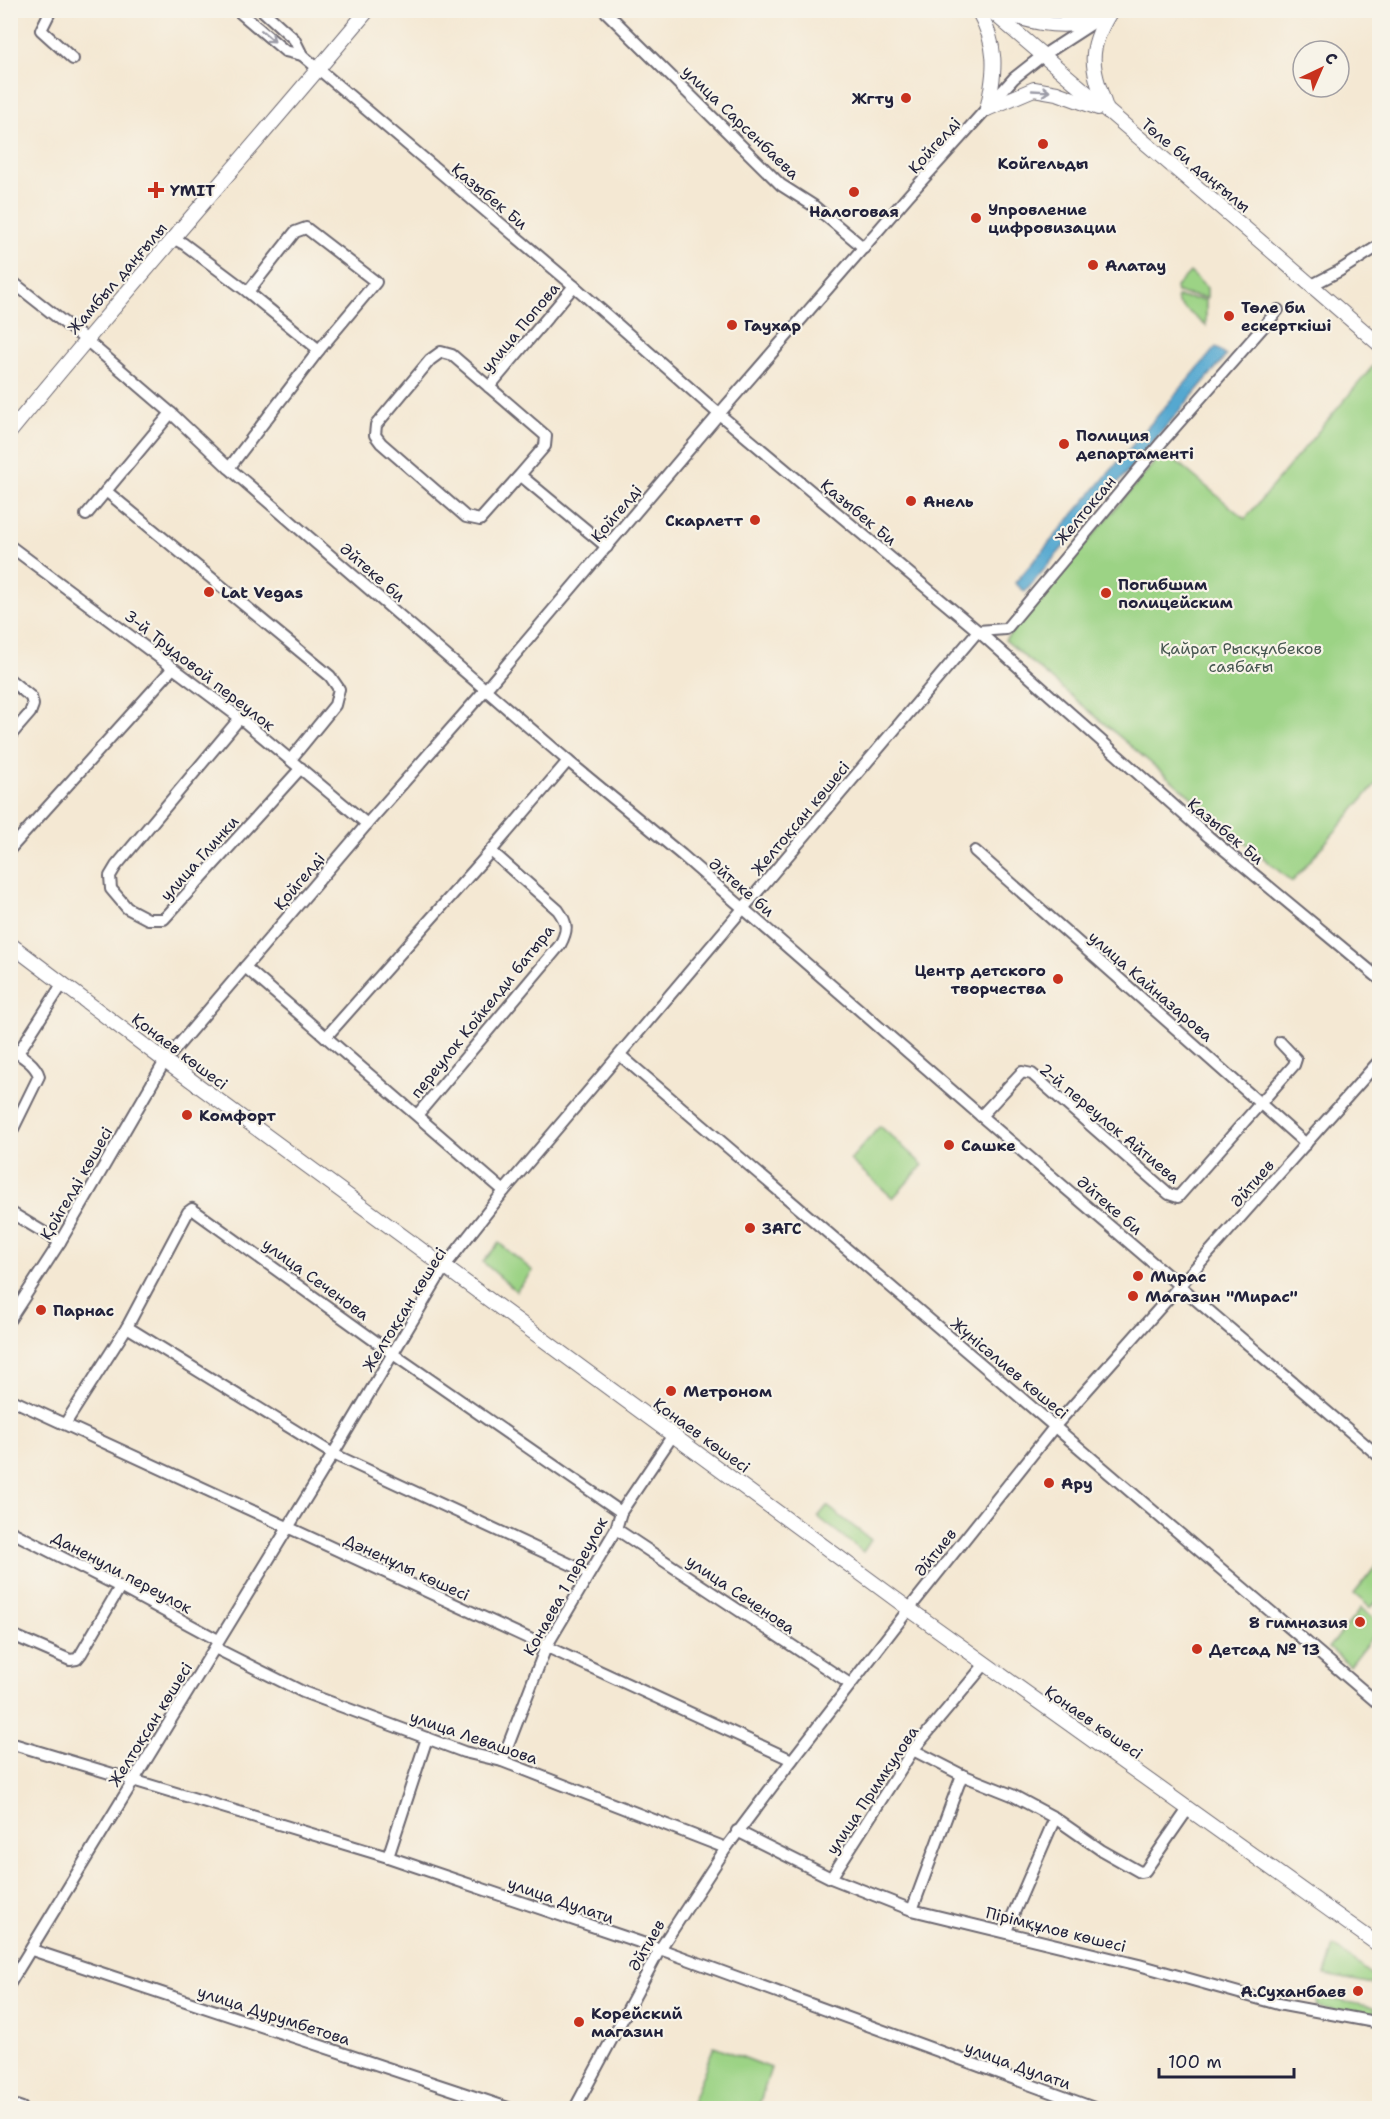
<svg xmlns="http://www.w3.org/2000/svg" width="1390" height="2119" viewBox="0 0 1390 2119" font-family="'Shantell Sans',sans-serif">
<style>
.green{fill:#9cd385;stroke:#5f7a60;stroke-width:1.5}
.water{fill:#54a8d0;stroke:#3b6586;stroke-width:1.5}
.lines{fill:none;stroke-linecap:round;stroke-linejoin:round}
.minor-casing{stroke:#6c6770;stroke-width:14}
.major-casing{stroke:#6c6770;stroke-width:16}
.minor{stroke:#fff;stroke-width:10}
.major{stroke:#fff;stroke-width:14}
.oneway{stroke:#9c9ca7}
.poi-dot{fill:#c8321e;stroke:#f7f3e8;stroke-width:2}
.labels{text-anchor:middle;stroke-width:4.5;stroke-linejoin:round;paint-order:stroke}
.poi-label{font-size:16px;font-weight:bold;fill:#22223b;stroke:#f7f3e8;text-anchor:start}
.street-label{font-size:16px;fill:#22223b;stroke:#f7f3e8}
.park-label{font-size:16px;fill:#475751;stroke:#f7f3e8}
</style>
<rect width="100%" height="100%" fill="#f7f3e8"/>
<filter id="ink" filterUnits="userSpaceOnUse"><feTurbulence type="fractalNoise" baseFrequency=".0167" numOctaves="2"/><feDisplacementMap in="SourceGraphic" scale="12" xChannelSelector="R" yChannelSelector="G"/><feConvolveMatrix kernelMatrix="1 2 1 2 8 2 1 2 1" color-interpolation-filters="sRGB"/></filter>
<filter id="wash" filterUnits="userSpaceOnUse"><feTurbulence type="fractalNoise" baseFrequency=".008" numOctaves="4" result="noise"/><feDisplacementMap in="SourceGraphic" scale="24" xChannelSelector="R" yChannelSelector="G"/><feGaussianBlur stdDeviation="1.35" result="paint"/><feColorMatrix in="noise" values="0 0 0 0 0 0 0 0 0 0 0 0 0 0 0 0 0 1.4 0 .05"/><feComposite in="paint" operator="in"/></filter>
<g filter="url(#wash)">
<rect width="100%" height="100%" fill="#f4e8d3"/>
<g class="green">
<path d="M1190,272l17,16v10l-30,-5 -1,-6z"/>
<path d="M1177,297l29,3v26l-28,-23z"/>
<path d="M1373,366l7,6 -1,408 -87,102 -287,-242 159,-189 81,68z"/>
<path d="M880,1126l43,39 -30,33 -43,-38z"/>
<path d="M499,1243l34,28 -17,20 -33,-29z"/>
<path d="M827,1506l44,34 -8,12 -45,-35z"/>
<path d="M1379,1562v36l-8,10 -17,-14z"/>
<path d="M1361,1608l18,15v5l-29,38 -21,-18z"/>
<path d="M1334,1946l45,34v5l-54,-10z"/>
<path d="M1318,1997l57,10 -2,12 -56,-12z"/>
<path d="M714,2046l57,22 -13,40h-68z"/>
</g>
<path class="water" d="M1216,347l10,9 -201,236 -10,-9z"/>
</g>
<g filter="url(#ink)">
<g class="lines">
<g class="minor-casing">
<g id="minor">
<path d="M51,10l-10,20 32,29"/>
<path d="M237,10l48,41 17,4"/>
<path d="M262,10l32,29 8,16 272,231 145,128 259,217 231,206 171,142"/>
<path d="M604,10l177,175 33,21 50,42"/>
<path d="M173,238l11,6 64,48 71,58"/>
<path d="M10,280l76,60 85,73 58,55 339,293 114,94 299,261 399,341"/>
<path d="M1312,285l27,-14 41,-26"/>
<path d="M489,387l85,-101"/>
<path d="M229,468l90,-118 57,-68 -70,-54 -11,4 -47,60"/>
<path d="M520,475l-40,45 -14,-3 -85,-74 -6,-8 1,-10 54,-65 11,-8 11,3 94,81 -1,10 -25,29 87,72"/>
<path d="M106,491l224,185 9,13 -4,16 -44,54"/>
<path d="M86,515l85,-102"/>
<path d="M10,546l230,172 127,106"/>
<path d="M10,680l21,17 2,8 -3,8 -20,23"/>
<path d="M240,718l-124,148 -6,10 1,13 16,19 21,11h16l137,-151"/>
<path d="M10,849l163,-181"/>
<path d="M975,851l331,293"/>
<path d="M245,967l259,224"/>
<path d="M326,1037l165,-186 77,-90"/>
<path d="M10,1050c11,4 26,15 29,26l-29,59"/>
<path d="M18,1053l45,-70"/>
<path d="M620,1055l760,650"/>
<path d="M418,1114l142,-169c8,-15 8,-21 -2,-35l-67,-59"/>
<path d="M981,1116l41,-44 10,2 137,120 9,3 116,-132 2,-6 -16,-17"/>
<path d="M10,1212l50,30"/>
<path d="M10,1319l50,-77 105,-181 202,-237 119,-135 233,-275 189,-218 106,-118 28,-22 51,-33"/>
<path d="M127,1327l206,127 256,119"/>
<path d="M10,1399l782,361"/>
<path d="M65,1424l62,-97 61,-115 4,-3 201,145 228,158"/>
<path d="M616,1529l234,155"/>
<path d="M10,1531l110,56 98,53"/>
<path d="M10,1634l60,26 7,-1 4,-5 39,-67"/>
<path d="M215,1648l88,44 161,60 38,9 224,87"/>
<path d="M10,1743l378,114 272,92 434,159"/>
<path d="M913,1750l49,25 50,20 43,23 46,32 39,22 5,-1 43,-62"/>
<path d="M502,1761l44,-114 70,-118 5,-17 52,-77"/>
<path d="M737,1831l94,47 81,32 227,55 139,39 102,19"/>
<path d="M388,1857l39,-119"/>
<path d="M831,1878l82,-128 72,-86"/>
<path d="M912,1910l50,-135"/>
<path d="M1006,1931l49,-113"/>
<path d="M32,1950l476,158"/>
<path d="M10,1983l323,-529 112,-188 59,-75 474,-560 28,-2 155,-186 117,-133"/>
<path d="M10,2104l12,4"/>
<path d="M575,2108l85,-159 66,-101 66,-88 117,-151 146,-183 325,-366"/>
</g>
</g>
<g class="major-casing">
<g id="major">
<path d="M978,10c20,36 18,61 9,99"/>
<path d="M990,10l270,231 120,104"/>
<path d="M1002,10c22,12 55,18 80,13 9,-2 18,-6 27,-9"/>
<path d="M987,109l47,-20 23,4 41,15"/>
<path d="M1107,111c-14,-42 -22,-57 2,-97"/>
<path d="M10,432c117,-143 239,-280 358,-422"/>
<path d="M10,944l155,117 744,548 471,337"/>
</g>
</g>
<use href="#minor" class="minor"/>
<use href="#major" class="major"/>
</g>
<defs><path id="oneway-shaft" d="M-6 0H5M1.5-3L5.5 0L1.5 3" fill="none" stroke-width="1.6" stroke-linecap="round" stroke-linejoin="round" transform="scale(1.5)"/></defs>
<g class="oneway">
<use href="#oneway-shaft" transform="translate(268 36) rotate(40)"/>
<use href="#oneway-shaft" transform="translate(1041 91) rotate(3)"/>
</g>
</g>
<g class="poi-dot">
<circle cx="906" cy="98" r="6"/>
<circle cx="1043" cy="144" r="6"/>
<path d="M153 181h6v6h6v6h-6v6h-6v-6h-6v-6h6z"/>
<circle cx="854" cy="192" r="6"/>
<circle cx="976" cy="218" r="6"/>
<circle cx="1093" cy="265" r="6"/>
<circle cx="1229" cy="316" r="6"/>
<circle cx="732" cy="325" r="6"/>
<circle cx="1064" cy="444" r="6"/>
<circle cx="911" cy="501" r="6"/>
<circle cx="755" cy="520" r="6"/>
<circle cx="209" cy="592" r="6"/>
<circle cx="1106" cy="593" r="6"/>
<circle cx="1058" cy="979" r="6"/>
<circle cx="187" cy="1115" r="6"/>
<circle cx="949" cy="1145" r="6"/>
<circle cx="750" cy="1228" r="6"/>
<circle cx="1138" cy="1276" r="6"/>
<circle cx="1133" cy="1296" r="6"/>
<circle cx="41" cy="1310" r="6"/>
<circle cx="671" cy="1391" r="6"/>
<circle cx="1049" cy="1483" r="6"/>
<circle cx="1360" cy="1622" r="6"/>
<circle cx="1197" cy="1649" r="6"/>
<circle cx="1358" cy="1991" r="6"/>
<circle cx="579" cy="2022" r="6"/>
</g>
<g class="labels">
<g class="poi-label">
<text x="894" y="104" text-anchor="end">Жгту</text>
<text x="1043" y="169" text-anchor="middle">Койгельды</text>
<text x="170" y="196">YMIT</text>
<text x="988" y="215">Упровление<tspan x="988" dy="18">цифровизации</tspan></text>
<text x="854" y="217" text-anchor="middle">Налоговая</text>
<text x="1105" y="271">Алатау</text>
<text x="1241" y="313">Төле би<tspan x="1241" dy="18">ескерткіші</tspan></text>
<text x="744" y="331">Гаухар</text>
<text x="1076" y="441">Полиция<tspan x="1076" dy="18">департаменті</tspan></text>
<text x="923" y="507">Анель</text>
<text x="743" y="526" text-anchor="end">Скарлетт</text>
<text x="1118" y="590">Погибшим<tspan x="1118" dy="18">полицейским</tspan></text>
<text x="221" y="598">Lat Vegas</text>
<text x="1046" y="976" text-anchor="end">Центр детского<tspan x="1046" dy="18">творчества</tspan></text>
<text x="199" y="1121">Комфорт</text>
<text x="961" y="1151">Сашке</text>
<text x="762" y="1234">ЗАГС</text>
<text x="1150" y="1282">Мирас</text>
<text x="1145" y="1302">Магазин "Мирас"</text>
<text x="53" y="1316">Парнас</text>
<text x="683" y="1397">Метроном</text>
<text x="1061" y="1489">Ару</text>
<text x="1348" y="1628" text-anchor="end">8 гимназия</text>
<text x="1209" y="1655">Детсад № 13</text>
<text x="1346" y="1997" text-anchor="end">А.Суханбаев</text>
<text x="591" y="2019">Корейский<tspan x="591" dy="18">магазин</tspan></text>
</g>
<g class="street-label">
<text transform="translate(741 122) rotate(44)" y="6">улица Сарсенбаева</text>
<text transform="translate(934 145) rotate(-48)" y="6">Қойгелді</text>
<text transform="translate(1196 165) rotate(40)" y="6">Төле би даңғылы</text>
<text transform="translate(490 196) rotate(40)" y="6">Қазыбек Би</text>
<text transform="translate(117 278) rotate(-49)" y="6">Жамбыл даңғылы</text>
<text transform="translate(520 327) rotate(-50)" y="6">улица Попова</text>
<text transform="translate(1085 510) rotate(-50)" y="6">Желтоксан</text>
<text transform="translate(859 512) rotate(40)" y="6">Қазыбек Би</text>
<text transform="translate(616 513) rotate(-50)" y="6">Қойгелді</text>
<text transform="translate(373 572) rotate(41)" y="6">Әйтеке би</text>
<text transform="translate(200 670) rotate(38)" y="6">3-й Трудовой переулок</text>
<text transform="translate(800 818) rotate(-50)" y="6">Желтоқсан көшесі</text>
<text transform="translate(1226 831) rotate(40)" y="6">Қазыбек Би</text>
<text transform="translate(199 858) rotate(-48)" y="6">улица Глинки</text>
<text transform="translate(299 881) rotate(-50)" y="6">Қойгелді</text>
<text transform="translate(742 887) rotate(41)" y="6">Әйтеке би</text>
<text transform="translate(1151 986) rotate(41)" y="6">улица Кайназарова</text>
<text transform="translate(482 1011) rotate(-51)" y="6">переулок Койкелди батыра</text>
<text transform="translate(180 1051) rotate(37)" y="6">Қонаев көшесі</text>
<text transform="translate(1110 1123) rotate(40)" y="6">2-й переулок Айтиева</text>
<text transform="translate(76 1183) rotate(-60)" y="6">Қойгелді көшесі</text>
<text transform="translate(1252 1183) rotate(-49)" y="6">Әйтиев</text>
<text transform="translate(1110 1205) rotate(41)" y="6">Әйтеке би</text>
<text transform="translate(316 1279) rotate(36)" y="6">улица Сеченова</text>
<text transform="translate(404 1309) rotate(-58)" y="6">Желтоқсан көшесі</text>
<text transform="translate(1010 1368) rotate(40)" y="6">Жүнісәлиев көшесі</text>
<text transform="translate(702 1435) rotate(36)" y="6">Қонаев көшесі</text>
<text transform="translate(935 1552) rotate(-51)" y="6">Әйтиев</text>
<text transform="translate(407 1567) rotate(25)" y="6">Дәненұлы көшесі</text>
<text transform="translate(122 1572) rotate(28)" y="6">Даненули переулок</text>
<text transform="translate(565 1586) rotate(-61)" y="6">Конаева 1 переулок</text>
<text transform="translate(741 1594) rotate(34)" y="6">улица Сеченова</text>
<text transform="translate(1094 1722) rotate(35)" y="6">Қонаев көшесі</text>
<text transform="translate(150 1724) rotate(-58)" y="6">Желтоқсан көшесі</text>
<text transform="translate(474 1737) rotate(19)" y="6">улица Левашова</text>
<text transform="translate(872 1790) rotate(-56)" y="6">улица Примкулова</text>
<text transform="translate(561 1900) rotate(19)" y="6">улица Дулати</text>
<text transform="translate(1056 1929) rotate(14)" y="6">Пірімқұлов көшесі</text>
<text transform="translate(646 1945) rotate(-60)" y="6">Әйтиев</text>
<text transform="translate(274 2015) rotate(18)" y="6">улица Дурумбетова</text>
<text transform="translate(1018 2065) rotate(20)" y="6">улица Дулати</text>
</g>
<g class="park-label">
<text x="1241" y="654">Қайрат Рысқұлбеков<tspan x="1241" dy="18">саябағы</tspan></text>
</g>
</g>
<rect width="1390" height="2119" fill="none" stroke="#f7f3e8" stroke-width="36"/>
<g transform="translate(1321 69) rotate(44)"><circle r="28" fill="#f7f3e8" stroke="#a29fa3" stroke-width="1.5"/>
<path d="M0-4.5L10 22L0 15L-10 22Z" fill="#c8321e"/>
<text y="-9" font-size="16" font-weight="bold" text-anchor="middle" fill="#22223b">С</text>
</g>
<path d="M1159 2068v9h135v-9" fill="none" stroke="#22223b" stroke-width="3"/>
<text x="1168" y="2068" font-size="18" fill="#22223b" stroke="#f7f3e8" stroke-width="4.5" paint-order="stroke">100 m</text>
</svg>
